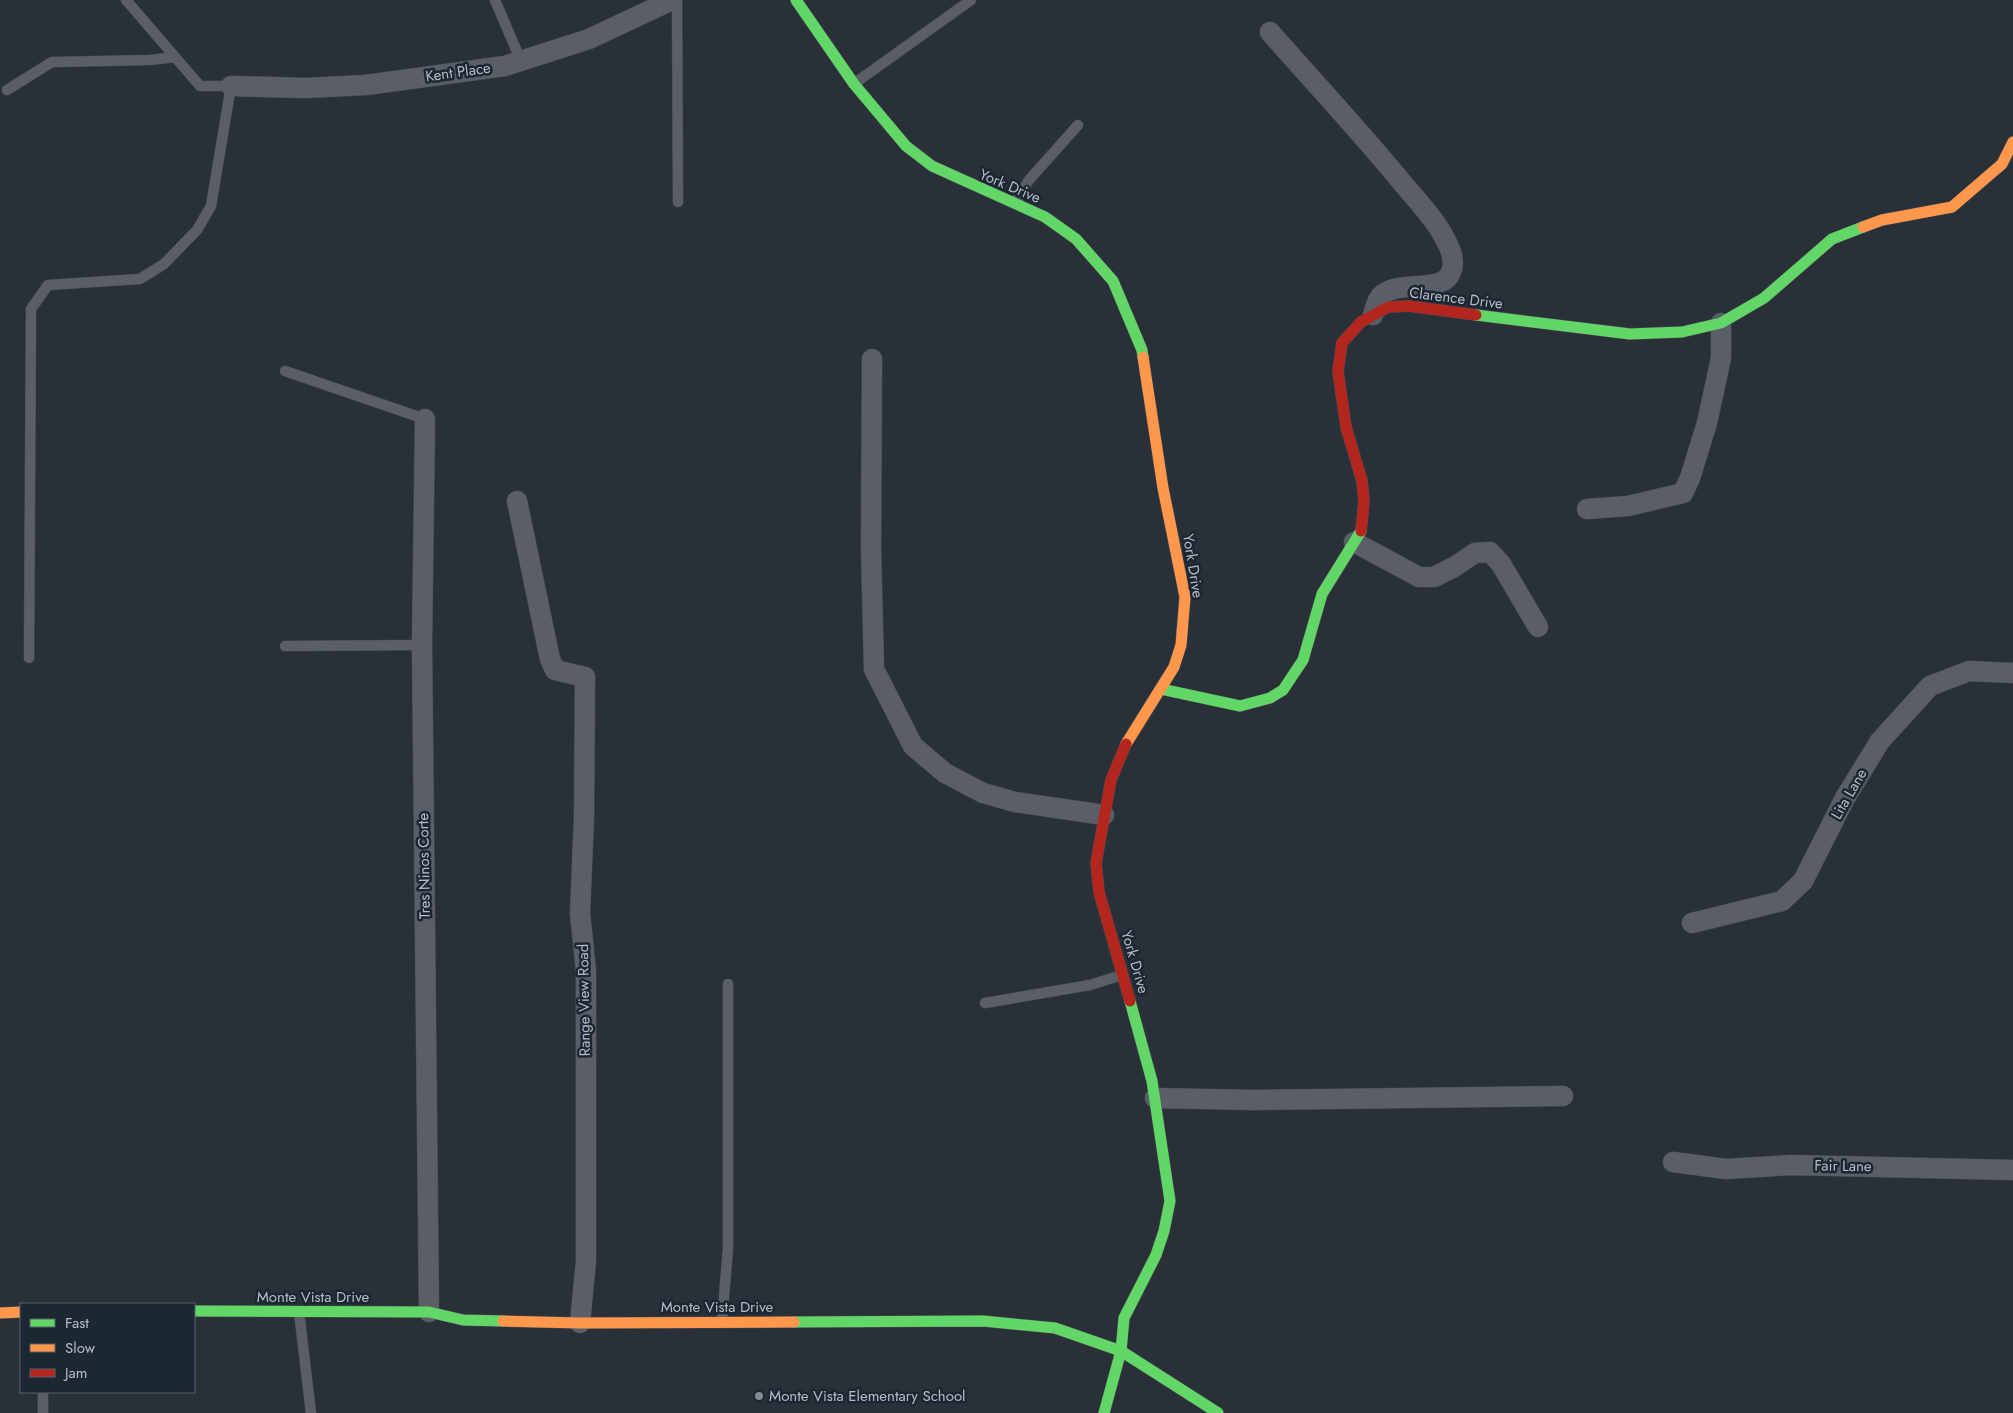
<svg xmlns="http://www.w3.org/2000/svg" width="2013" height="1413" viewBox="0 0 2013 1413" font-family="Jost,sans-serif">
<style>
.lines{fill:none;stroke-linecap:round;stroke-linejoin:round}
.lane-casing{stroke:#484c53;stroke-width:11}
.street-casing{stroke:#484c53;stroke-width:21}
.fast-casing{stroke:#484c53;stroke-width:12}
.slow-casing{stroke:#484c53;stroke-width:12}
.jam-casing{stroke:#484c53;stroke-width:12}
.lane{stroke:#5a5e66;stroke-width:10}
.street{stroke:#5a5e66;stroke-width:20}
.fast{stroke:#63d668;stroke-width:11}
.slow{stroke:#ff974d;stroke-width:11}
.jam{stroke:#b3261e;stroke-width:11}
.poi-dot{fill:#848b96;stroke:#1d2633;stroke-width:2}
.labels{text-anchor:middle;stroke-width:5;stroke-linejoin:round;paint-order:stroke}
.street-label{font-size:15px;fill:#b4bcc9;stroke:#1d2633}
.poi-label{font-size:15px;fill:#b4bcc9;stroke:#1d2633;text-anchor:start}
</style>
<rect width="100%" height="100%" fill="#2a3038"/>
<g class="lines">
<g class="lane-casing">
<g id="lane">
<path d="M495,0l26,61"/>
<path d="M677,0l1,202"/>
<path d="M855,83l116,-83"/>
<path d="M7,90l45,-28 98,-2 25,-3"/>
<path d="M1015,203l14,-23 49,-55"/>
<path d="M285,371l140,48"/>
<path d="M285,646l137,-1"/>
<path d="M29,658l2,-349 17,-24 92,-6 24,-15 33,-34 14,-24 20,-120h-31l-74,-86"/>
<path d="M985,1003l105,-18 32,-10"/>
<path d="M299,1312l12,101"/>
<path d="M722,1321l6,-73v-264"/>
<path d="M43,1413v-21"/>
</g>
</g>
<g class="street-casing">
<g id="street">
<path d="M1270,32c43,49 88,97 130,148 13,16 29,32 40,50 7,12 17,28 11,42 -8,23 -55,6 -71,25 -4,5 -5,12 -7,18"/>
<path d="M231,86l74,2 61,-3 139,-19 84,-27 83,-39"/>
<path d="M872,359l-1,189 3,121 39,77 32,27 38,20 32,9 89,13"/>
<path d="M425,419l-3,226 7,667"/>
<path d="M517,501l33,158 5,11 30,7 -1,140 -4,96 6,58v290l-6,62"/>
<path d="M1587,509l41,-3 55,-13 7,-15 17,-55 14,-65v-35"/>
<path d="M1354,542l65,35h15l20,-10 21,-14 15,-1 11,12 37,63"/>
<path d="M1692,923l90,-22 21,-20 42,-83 35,-57 50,-55 39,-15 44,2"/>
<path d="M1155,1098l100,2 308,-4"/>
<path d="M1673,1162l53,7 65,-4 222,5"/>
</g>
</g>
<g class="fast-casing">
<g id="fast">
<path d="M796,0l58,84 52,62 26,20 113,51 31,22 37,42 29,69 1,7"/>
<path d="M1476,315l154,19 52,-2 39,-9 43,-25 68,-59 31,-12"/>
<path d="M1161,689l79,17 30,-8 13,-8 20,-30 19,-66 39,-63"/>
<path d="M194,1311l235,1 34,8 40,1"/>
<path d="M794,1322l189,-1 72,7 66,23 97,62"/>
<path d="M1104,1413l17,-62 3,-33 32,-63 8,-24 6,-30 -18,-120 -22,-80"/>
</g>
</g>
<g class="slow-casing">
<g id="slow">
<path d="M1863,227l19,-7 70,-13 50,-43 11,-22"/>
<path d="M1126,744l48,-77 7,-22 4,-48 -22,-109 -20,-131"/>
<path d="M0,1313l21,-1"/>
<path d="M503,1321l77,2 214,-1"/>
</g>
</g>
<g class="jam-casing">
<g id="jam">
<path d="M1361,531l3,-30 -2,-20 -16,-54 -8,-56 4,-28 19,-21 27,-15 21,-1 67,9"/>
<path d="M1126,744l-15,36 -15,83 3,29 31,109"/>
</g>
</g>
<use href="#lane" class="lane"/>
<use href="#street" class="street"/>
<use href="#fast" class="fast"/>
<use href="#slow" class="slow"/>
<use href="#jam" class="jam"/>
</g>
<circle class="poi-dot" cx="759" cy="1396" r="5"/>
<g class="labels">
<g class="street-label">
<text transform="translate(458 72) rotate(-8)" y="5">Kent Place</text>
<text transform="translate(1010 186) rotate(23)" y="5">York Drive</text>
<text transform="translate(1456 298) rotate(7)" y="5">Clarence Drive</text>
<text transform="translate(1193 566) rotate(81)" y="5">York Drive</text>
<text transform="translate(1849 794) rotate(-60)" y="5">Lita Lane</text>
<text transform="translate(424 866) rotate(-91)" y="5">Tres Ninos Corte</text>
<text transform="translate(1135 962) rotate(74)" y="5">York Drive</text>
<text transform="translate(584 1000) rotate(-91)" y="5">Range View Road</text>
<text transform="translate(1843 1166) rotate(1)" y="5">Fair Lane</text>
<text x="313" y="1302">Monte Vista Drive</text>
<text x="717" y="1312">Monte Vista Drive</text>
</g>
<g class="poi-label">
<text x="769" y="1401">Monte Vista Elementary School</text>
</g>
</g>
<rect x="20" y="1303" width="175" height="90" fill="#1d2633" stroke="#59626f"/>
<rect x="30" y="1319" width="25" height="8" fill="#63d668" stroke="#59626f"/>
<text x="65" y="1328" font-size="15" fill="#b4bcc9">Fast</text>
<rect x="30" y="1344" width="25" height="8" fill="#ff974d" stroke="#59626f"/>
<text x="65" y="1353" font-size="15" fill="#b4bcc9">Slow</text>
<rect x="30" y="1369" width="25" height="8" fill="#b3261e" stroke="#59626f"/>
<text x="65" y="1378" font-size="15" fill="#b4bcc9">Jam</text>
</svg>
